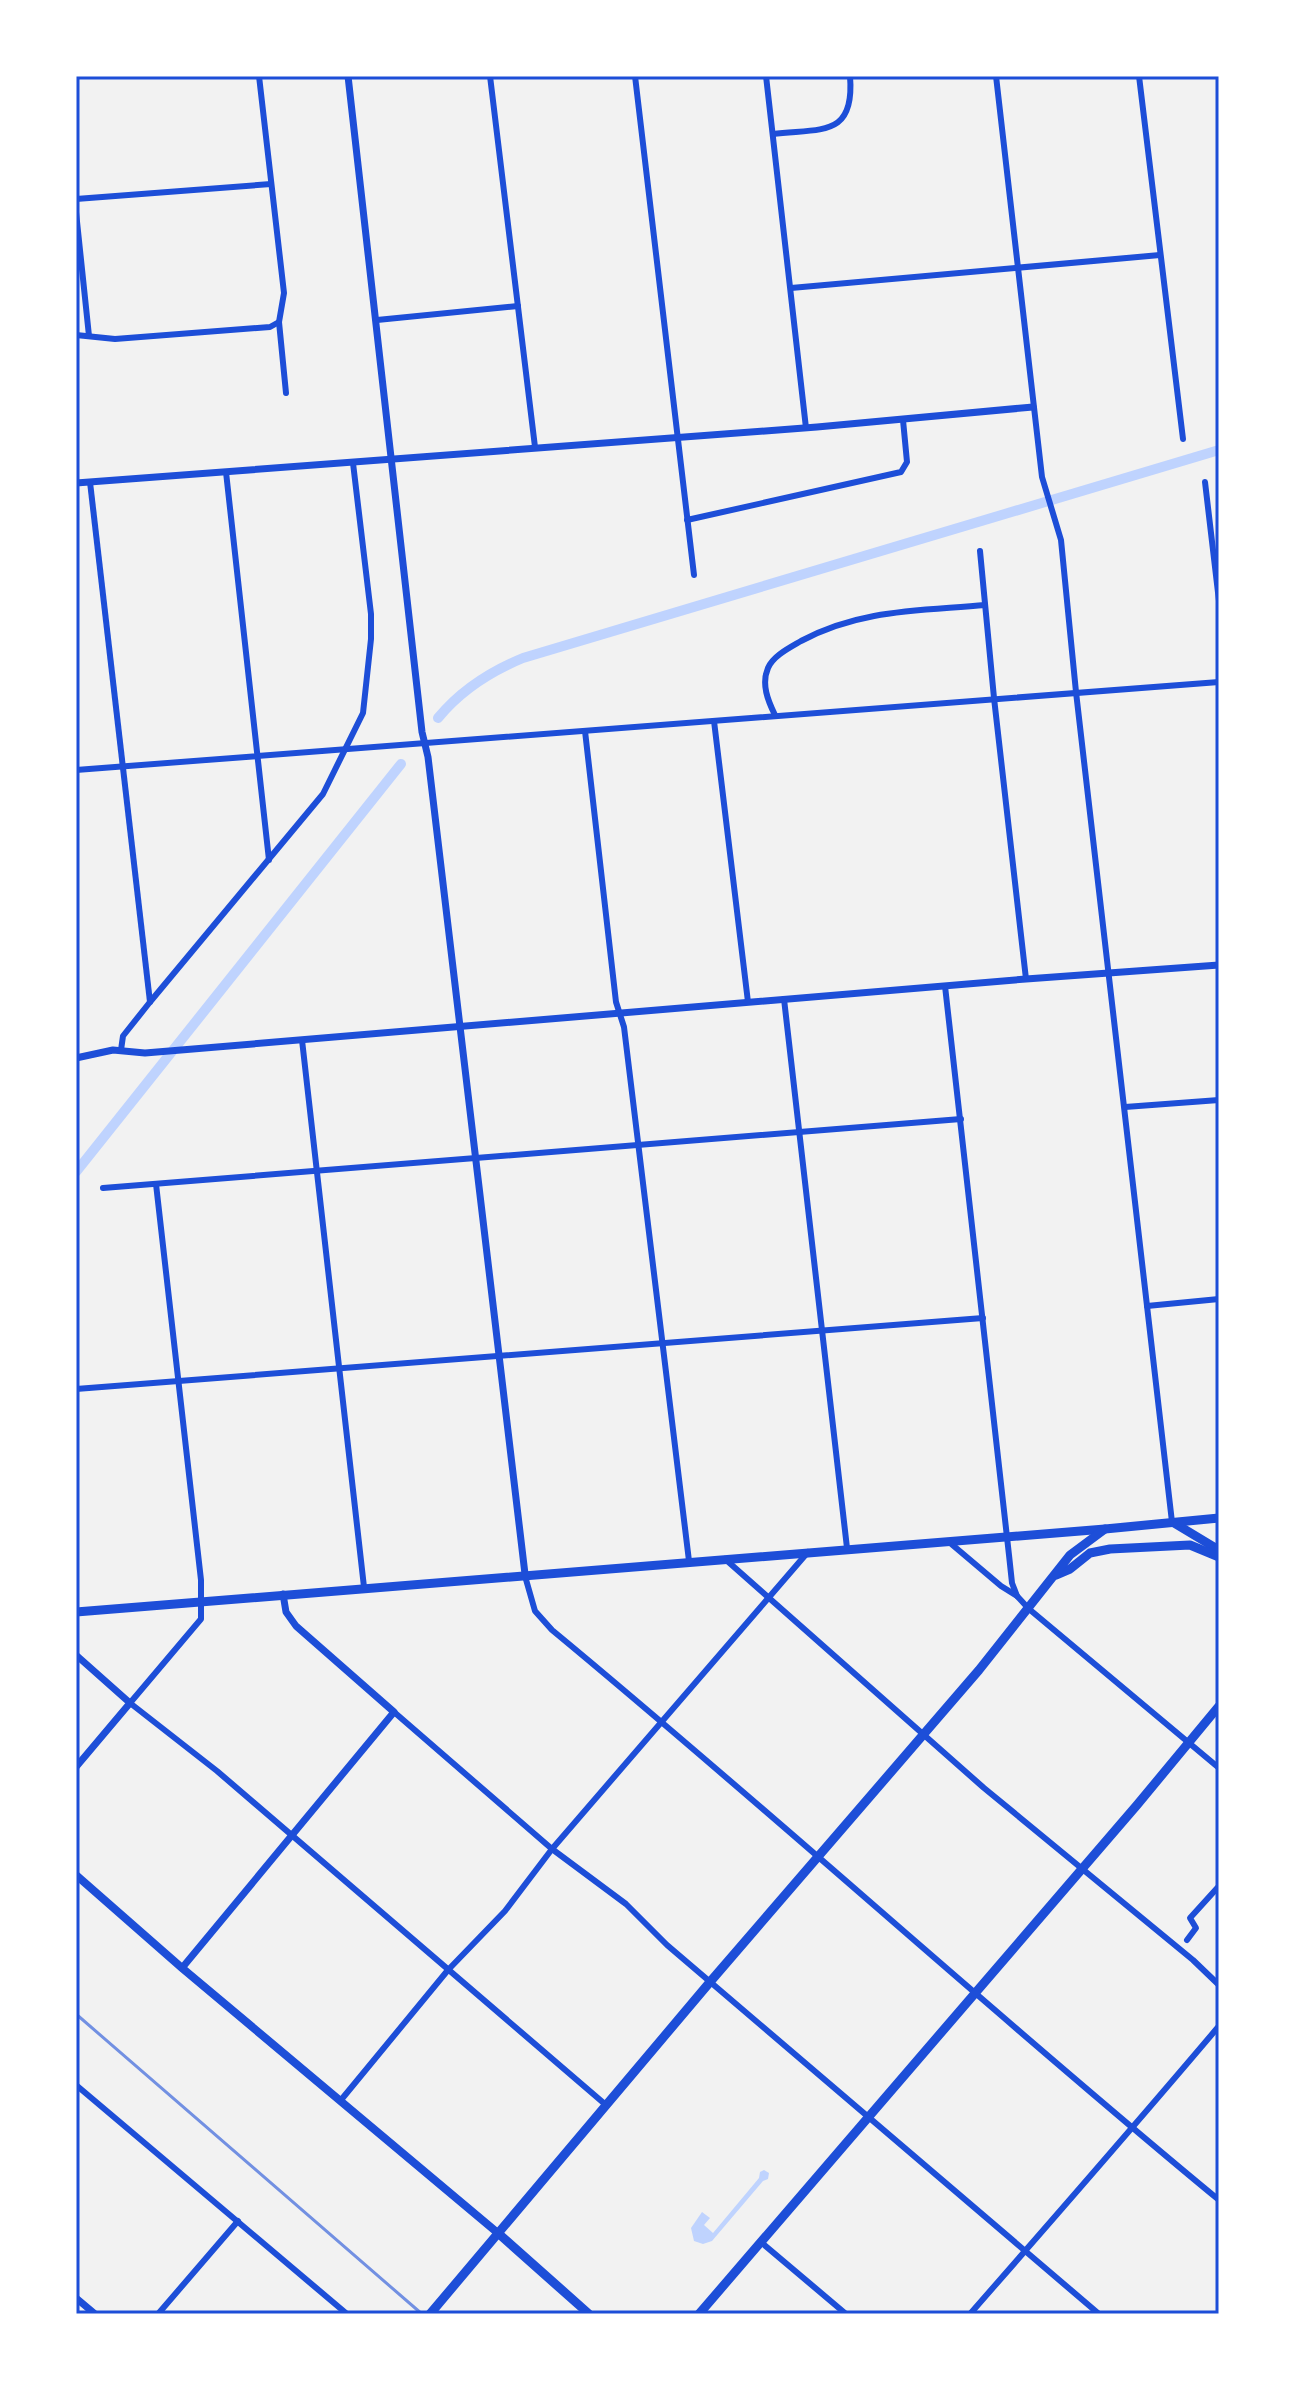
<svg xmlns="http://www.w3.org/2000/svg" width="1295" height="2390" viewBox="0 0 1295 2390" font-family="Rubik,sans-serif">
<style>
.water{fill:#bfd3fe}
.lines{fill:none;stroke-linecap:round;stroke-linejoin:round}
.canal{stroke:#bfd3fe;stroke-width:10}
.minor{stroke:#1d4ed8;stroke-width:6}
.tertiary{stroke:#1d4ed8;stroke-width:7}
.secondary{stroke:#1d4ed8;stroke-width:8}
.primary{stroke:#1d4ed8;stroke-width:9}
.rail{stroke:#7290e2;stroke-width:3}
.neatline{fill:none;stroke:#1d4ed8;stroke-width:3}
</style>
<rect width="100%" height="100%" fill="#f2f2f2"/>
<path class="water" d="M764,2170l5,3 -1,6 -5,2 -51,60 -9,3 -9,-3 -3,-13 11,-16 8,6 -6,7 9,8 46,-55 1,-6z"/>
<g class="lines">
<g class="canal">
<path d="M438,718c23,-28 51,-46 85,-60l696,-208"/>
<path d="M76,1172l325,-408"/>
</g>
<g class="minor">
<path d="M490,76l45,371"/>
<path d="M635,76l59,499"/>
<path d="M766,76l40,352"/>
<path d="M996,76l46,401 19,63 15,152 96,830"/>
<path d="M1139,76l44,363"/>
<path d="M773,134c48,-6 82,4 77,-58"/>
<path d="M76,199l195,-15"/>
<path d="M76,212l13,124"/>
<path d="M791,288l369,-33"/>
<path d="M377,320l141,-14"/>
<path d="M279,322l7,71"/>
<path d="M76,335l39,4 155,-12 9,-5 5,-29 -25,-217"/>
<path d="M226,472l43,388"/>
<path d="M90,482l60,520"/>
<path d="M1205,482l14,119"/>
<path d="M687,520l214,-48 6,-10 -4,-42"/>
<path d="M980,551l14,147 32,281"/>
<path d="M775,715c-7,-14 -14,-31 -7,-47 5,-12 21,-20 33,-27 59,-32 119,-30 184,-36"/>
<path d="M714,721l34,281"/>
<path d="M585,731l31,271 8,25 65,534"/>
<path d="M76,770l1143,-88"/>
<path d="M945,986l64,569 3,28 5,13"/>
<path d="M784,999l63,549"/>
<path d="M302,1040l62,547"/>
<path d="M121,1050l2,-14 27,-34 173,-208 40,-81 8,-74v-25l-18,-151"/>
<path d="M1125,1107l94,-7"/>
<path d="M156,1184l45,396v39l-71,84 87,68 389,334"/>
<path d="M103,1188l858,-69"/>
<path d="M1147,1306l72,-7"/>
<path d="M76,1389l907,-71"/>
<path d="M949,1542l52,44 16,10 12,13 190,159"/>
<path d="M725,1559l259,229 209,172 26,25"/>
<path d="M525,1576l10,35 17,19c225,186 441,384 667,570"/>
<path d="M394,1712l158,137 74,55 41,41 432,369"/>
<path d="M1187,1940l9,-12 -6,-10 29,-32"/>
<path d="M76,2085l271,229"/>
<path d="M341,2100l107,-130 57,-59 47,-62 256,-297"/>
<path d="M762,2243l84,71"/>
<path d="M158,2314l80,-93"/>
<path d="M970,2314c84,-96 167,-191 249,-288"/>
</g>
<g class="tertiary">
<path d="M348,76l74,656 6,25 97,817"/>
<path d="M76,483l741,-56 216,-20"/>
<path d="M76,1058l37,-8 32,3 881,-74 193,-14"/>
<path d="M76,1655l54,48 -54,64"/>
<path d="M182,1968l212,-256 -98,-86 -10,-14 -3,-18"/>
<path d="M76,2298l19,16"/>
</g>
<path class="secondary" d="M76,1875l106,93 317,266"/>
<g class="primary">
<path d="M1174,1523l45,27"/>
<path d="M1056,1575l14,-6 20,-16 20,-4 80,-4 29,12"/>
<path d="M76,1612l1029,-83 114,-11"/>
<path d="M499,2234l90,80"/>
<path d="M430,2314l280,-332 269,-312 91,-115 35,-26"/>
<path d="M699,2314l438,-509 82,-99"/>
</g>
<path class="rail" d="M76,2014l346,300"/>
</g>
<rect width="1295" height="2390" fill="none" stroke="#ffffff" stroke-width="156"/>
<rect x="78" y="78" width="1139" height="2234" class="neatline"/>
</svg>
